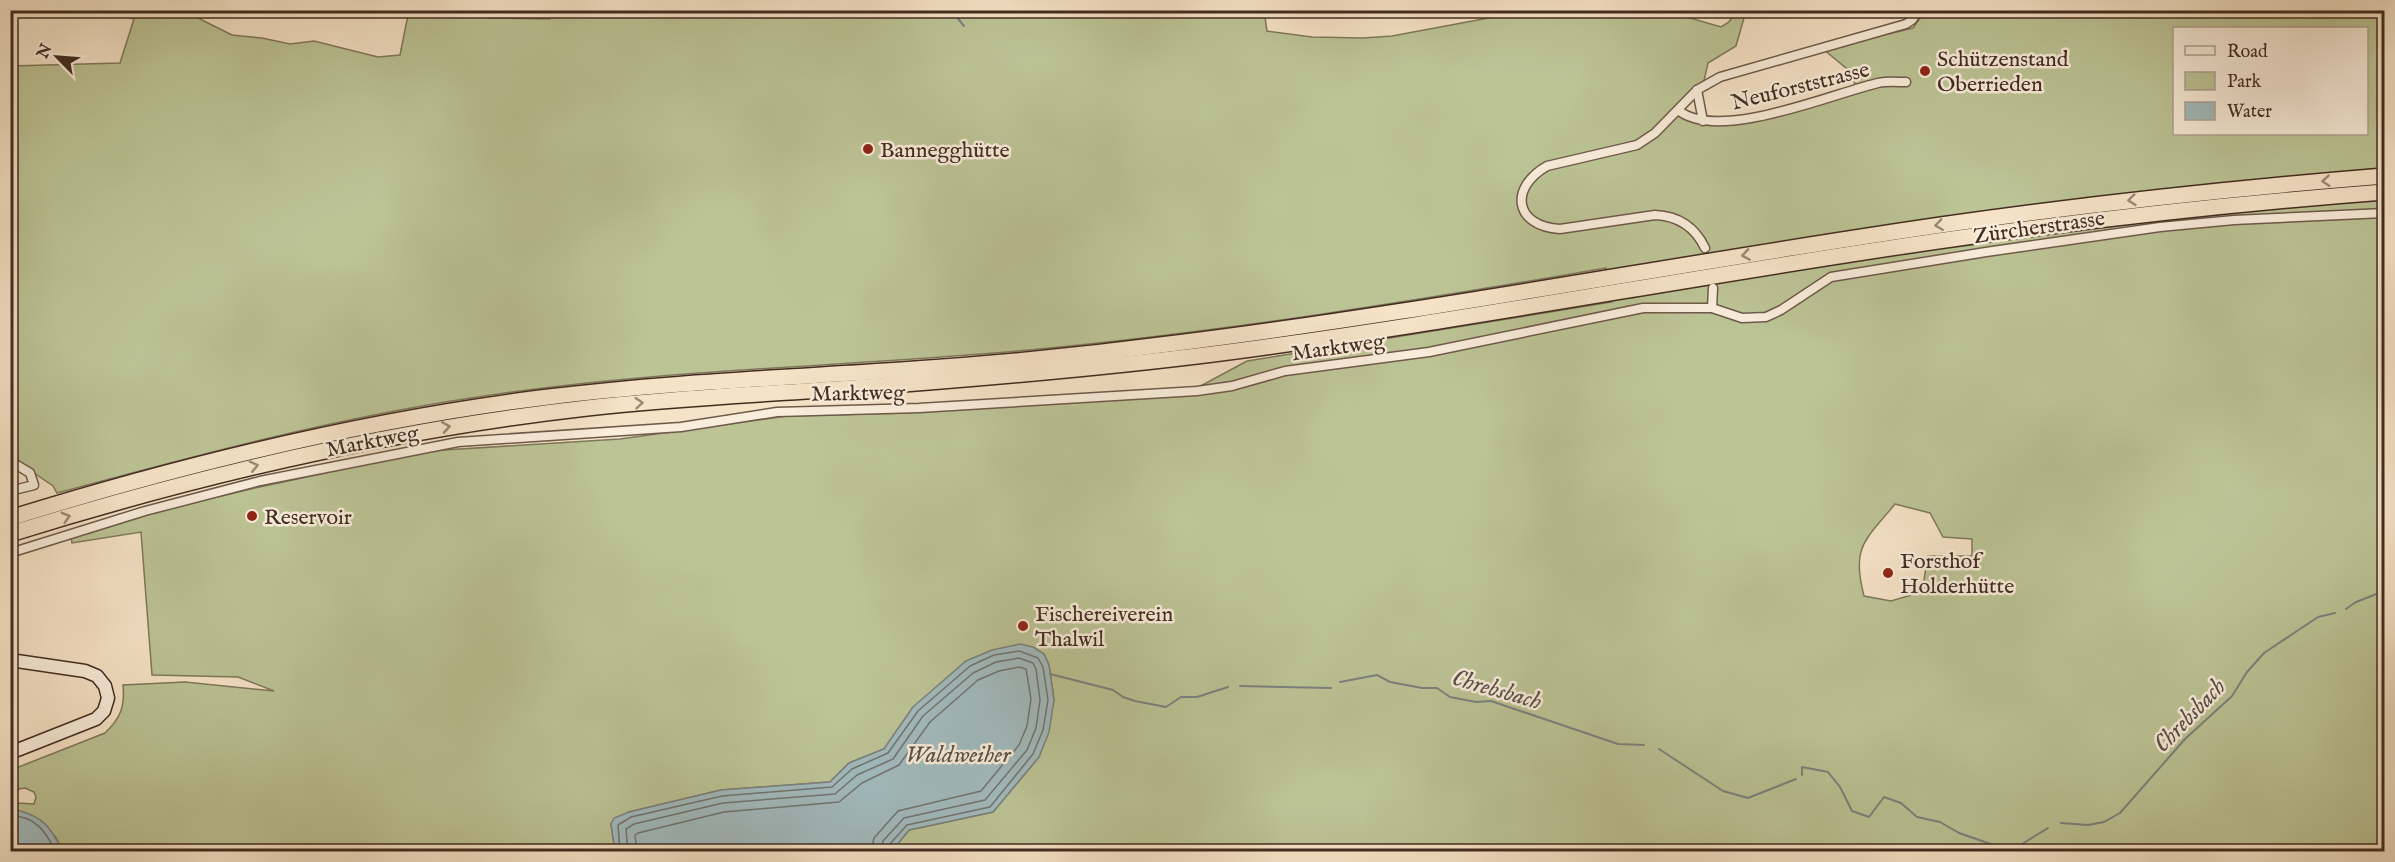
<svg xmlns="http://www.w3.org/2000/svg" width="2395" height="862" viewBox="0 0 2395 862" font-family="'IM FELL English',serif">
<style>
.green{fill:#bcc496;stroke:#7f785c;stroke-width:1.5;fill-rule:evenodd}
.water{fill:#a1bbbf;stroke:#7b8280;stroke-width:1.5}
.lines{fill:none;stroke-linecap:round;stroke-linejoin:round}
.shore{stroke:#727470;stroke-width:1.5}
.stream{stroke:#7b8280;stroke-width:2}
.street-casing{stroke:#6f5a4a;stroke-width:11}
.secondary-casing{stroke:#422c21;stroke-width:15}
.highway-casing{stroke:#422c21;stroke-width:18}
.street{stroke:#f9eddb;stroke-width:8}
.secondary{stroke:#f9eddb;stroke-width:12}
.highway{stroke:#f6e3c7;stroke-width:15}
.oneway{stroke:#9c8874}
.poi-dot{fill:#8f2418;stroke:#f9eddb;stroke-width:2}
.labels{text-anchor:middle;stroke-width:5;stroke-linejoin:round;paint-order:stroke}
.poi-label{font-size:22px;fill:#422c21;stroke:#f9eddb;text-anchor:start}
.street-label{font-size:22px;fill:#422c21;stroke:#f9eddb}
.water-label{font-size:24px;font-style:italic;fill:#5a5048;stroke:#f9eddb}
</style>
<rect width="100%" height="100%" fill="#f6e3c7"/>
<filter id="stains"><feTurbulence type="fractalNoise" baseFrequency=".00333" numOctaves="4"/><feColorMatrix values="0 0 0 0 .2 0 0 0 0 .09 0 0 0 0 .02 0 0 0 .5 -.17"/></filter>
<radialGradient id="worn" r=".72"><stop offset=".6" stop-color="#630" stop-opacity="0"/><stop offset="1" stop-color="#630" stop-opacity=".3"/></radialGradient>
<path class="green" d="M166,10l22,3 44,22 30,3 28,6 24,-3 64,16 22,-2 9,-45 76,1 4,7 61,1 3,-9h711l3,21 45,6 51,1 29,-2 134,-25h140l55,16 8,-5 7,-11h10l-10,35 -28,17 -5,22 -25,25 6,5 47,7 125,-33 -4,-16 -29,-24 90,-21 12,-17h459v840h-1492l17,-21 84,-18 46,-55 15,-57 -5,-35 -5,-11 -131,53 -29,42 -35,14 -19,19 -109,8 -92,22 -18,12 4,27h-552l-8,-15 -38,-26 -6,1v-12l4,-1 2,5 17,1 2,-7 -2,-5 -9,-4 -6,1 -4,7 -4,1v-27l94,-37c16,-15 20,-27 18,-48l62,-3 89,9 -36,-14 -86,-2 -11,-143 -69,11 -2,-11 185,-44 173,-37 192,-12 167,-23 119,-3 132,-10 144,-7 65,-35 365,-59 -6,-34c-191,33 -384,64 -577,82 -186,17 -373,19 -558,48 -140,21 -277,58 -414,95l-4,-7 -42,-29v-391l109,-3 14,-44 -30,-8zM2174,28h192v106h-192zM1895,504l35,9 13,24 29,2v17h-44l-6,36 -31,9 -27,-5c-13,-50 1,-55 31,-92z"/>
<g class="water">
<path d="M1020,644l13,3 11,7 5,11 5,35 -5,32 -10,25 -46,55 -84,18 -17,21h-277l-4,-27 3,-6 15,-6 92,-22 109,-8 19,-19 35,-14 29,-42 53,-46 26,-11z"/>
<path d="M17,810c27,7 33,17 46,41h-52v-40z"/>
</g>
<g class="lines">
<g class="shore">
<path d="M10,816c25,-1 36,16 46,36"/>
<path d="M620,852l-2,-27 13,-8 91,-21 110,-9 20,-18 36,-16 30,-42 52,-45 24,-11 25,-4 19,7 5,9 5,33 -5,30 -10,24 -43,53 -83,18 -18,20 -1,7"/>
<path d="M628,852l-2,-23 8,-5 89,-21 112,-9 22,-19 36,-16 30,-43 50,-43 23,-11 23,-4 14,5 3,6 4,31 -4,28 -9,22 -42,50 -81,18 -21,23 -3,11"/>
<path d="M637,852l-2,-17 3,-2 86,-21 115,-10 23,-19 37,-18 31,-43 48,-42 21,-9 20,-4 7,2 5,30 -4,27 -8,19 -38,46 -83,20 -24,27 -3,14"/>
</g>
<g class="stream">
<path d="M834,10l12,5 43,-5"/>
<path d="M951,10l13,16"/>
<path d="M533,14l5,-4"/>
<path d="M2346,609l10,-7 28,-11"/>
<path d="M1050,674l63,16 10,7 12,4 31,6 15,-10h16l31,-10"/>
<path d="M1340,682l37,-7 13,7 32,6h15l13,9 26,5 15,-1 127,43 26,1"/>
<path d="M1240,686l91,2"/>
<path d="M1659,749l64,42 25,7 48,-19"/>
<path d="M1802,775v-8l26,5 12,15 12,24 17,6 15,-20 17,6 16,14 23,5 19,11 46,16h9l34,-21"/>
<path d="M2061,823l27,2 16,-3 16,-9 65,-74 47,-43 15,-24 17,-19 54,-36 17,-4"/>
</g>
<g class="street-casing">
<g id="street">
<path d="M1697,90l6,31"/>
<path d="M1678,110c40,33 153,-16 200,-27 9,-2 19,-1 28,-1"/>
<path d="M1705,248c-10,-21 -26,-32 -50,-33l-95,14c-46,-3 -51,-41 -13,-63l90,-21 18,-12 42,-43 23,-13 186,-53 6,-4 7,-10"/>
<path d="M1712,308l1,-20"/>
<path d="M10,461l20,12 4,12 -24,6"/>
<path d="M10,553l135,-42 115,-30 198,-39 223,-15 96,-15 142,-4 278,-17 35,-5 53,-15 144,-19 214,-44h69l30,10 24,-1 15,-7 50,-33 155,-25 174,-25 74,-7 150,-7"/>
</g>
</g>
<g class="secondary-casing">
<path id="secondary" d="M10,660l75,11 12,5 8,10 3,12 -4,13 -8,8 -86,34"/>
</g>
<g class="highway-casing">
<g id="highway">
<path d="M10,518c174,-54 349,-97 530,-120 119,-15 240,-20 361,-28 92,-6 184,-15 276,-27 256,-32 509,-81 764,-118 147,-21 295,-37 443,-49"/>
<path d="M10,534c189,-59 381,-104 577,-126 88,-10 177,-14 265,-20 121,-9 241,-19 361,-34 247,-32 492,-80 739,-115 144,-20 288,-36 432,-47"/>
</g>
</g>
<use href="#street" class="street"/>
<use href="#secondary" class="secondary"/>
<use href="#highway" class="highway"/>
</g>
<defs><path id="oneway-chevron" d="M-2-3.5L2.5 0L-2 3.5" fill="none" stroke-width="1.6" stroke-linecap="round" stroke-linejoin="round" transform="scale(1.5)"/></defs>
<g class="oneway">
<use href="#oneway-chevron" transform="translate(2326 181) rotate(175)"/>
<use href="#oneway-chevron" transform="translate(2132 200) rotate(174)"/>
<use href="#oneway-chevron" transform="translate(1939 225) rotate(172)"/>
<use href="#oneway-chevron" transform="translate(1746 255) rotate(171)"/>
<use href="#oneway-chevron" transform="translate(639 403) rotate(-5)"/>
<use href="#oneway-chevron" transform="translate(446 427) rotate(-9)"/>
<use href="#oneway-chevron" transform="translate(254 466) rotate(-13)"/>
<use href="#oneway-chevron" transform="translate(66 517) rotate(-16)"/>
</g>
<g class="poi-dot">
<circle cx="1925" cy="71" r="6"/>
<circle cx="868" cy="149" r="6"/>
<circle cx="252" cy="516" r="6"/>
<circle cx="1888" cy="573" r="6"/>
<circle cx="1023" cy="626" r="6"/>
</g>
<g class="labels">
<g class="poi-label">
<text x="1937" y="66">Schützenstand<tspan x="1937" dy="25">Oberrieden</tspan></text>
<text x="880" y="157">Bannegghütte</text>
<text x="264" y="524">Reservoir</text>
<text x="1900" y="568">Forsthof<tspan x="1900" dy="25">Holderhütte</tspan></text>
<text x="1035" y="621">Fischereiverein<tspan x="1035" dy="25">Thalwil</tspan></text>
</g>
<g class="street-label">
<text transform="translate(1800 85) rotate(-14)" y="8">Neuforststrasse</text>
<text transform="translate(2039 226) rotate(-8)" y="8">Zürcherstrasse</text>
<text transform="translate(1338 346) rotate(-8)" y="8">Marktweg</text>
<text transform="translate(858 392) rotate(-1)" y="8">Marktweg</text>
<text transform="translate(372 440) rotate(-11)" y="8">Marktweg</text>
</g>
<g class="water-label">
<text transform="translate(1497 689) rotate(16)" y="8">Chrebsbach</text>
<text transform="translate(2189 715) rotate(-46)" y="8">Chrebsbach</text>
<text x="958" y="762">Waldweiher</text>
</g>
</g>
<rect width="2395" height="862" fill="none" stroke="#f6e3c7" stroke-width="36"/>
<rect x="12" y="12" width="2371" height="838" fill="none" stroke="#422c21" stroke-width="3"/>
<rect x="18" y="18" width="2359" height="826" fill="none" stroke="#422c21" stroke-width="1.5"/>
<rect x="2173" y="27" width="195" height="108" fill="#f9eddb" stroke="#b0a091" stroke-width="1.5"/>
<rect x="2185" y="46" width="30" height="9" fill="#f9eddb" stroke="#b0a091" stroke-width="1.5"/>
<text x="2227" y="57" font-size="18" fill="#422c21">Road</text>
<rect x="2185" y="72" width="30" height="18" fill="#bcc496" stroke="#b0a091" stroke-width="1.5"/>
<text x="2227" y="87" font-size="18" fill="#422c21">Park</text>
<rect x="2185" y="102" width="30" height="18" fill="#a1bbbf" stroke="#b0a091" stroke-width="1.5"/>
<text x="2227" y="117" font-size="18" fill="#422c21">Water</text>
<g transform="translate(57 57) rotate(295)" stroke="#f9eddb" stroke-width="4.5" paint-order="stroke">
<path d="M0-4.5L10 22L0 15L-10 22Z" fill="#422c21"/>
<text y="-9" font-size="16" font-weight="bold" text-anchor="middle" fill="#422c21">N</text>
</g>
<rect width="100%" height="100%" filter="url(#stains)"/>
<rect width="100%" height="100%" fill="url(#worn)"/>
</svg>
